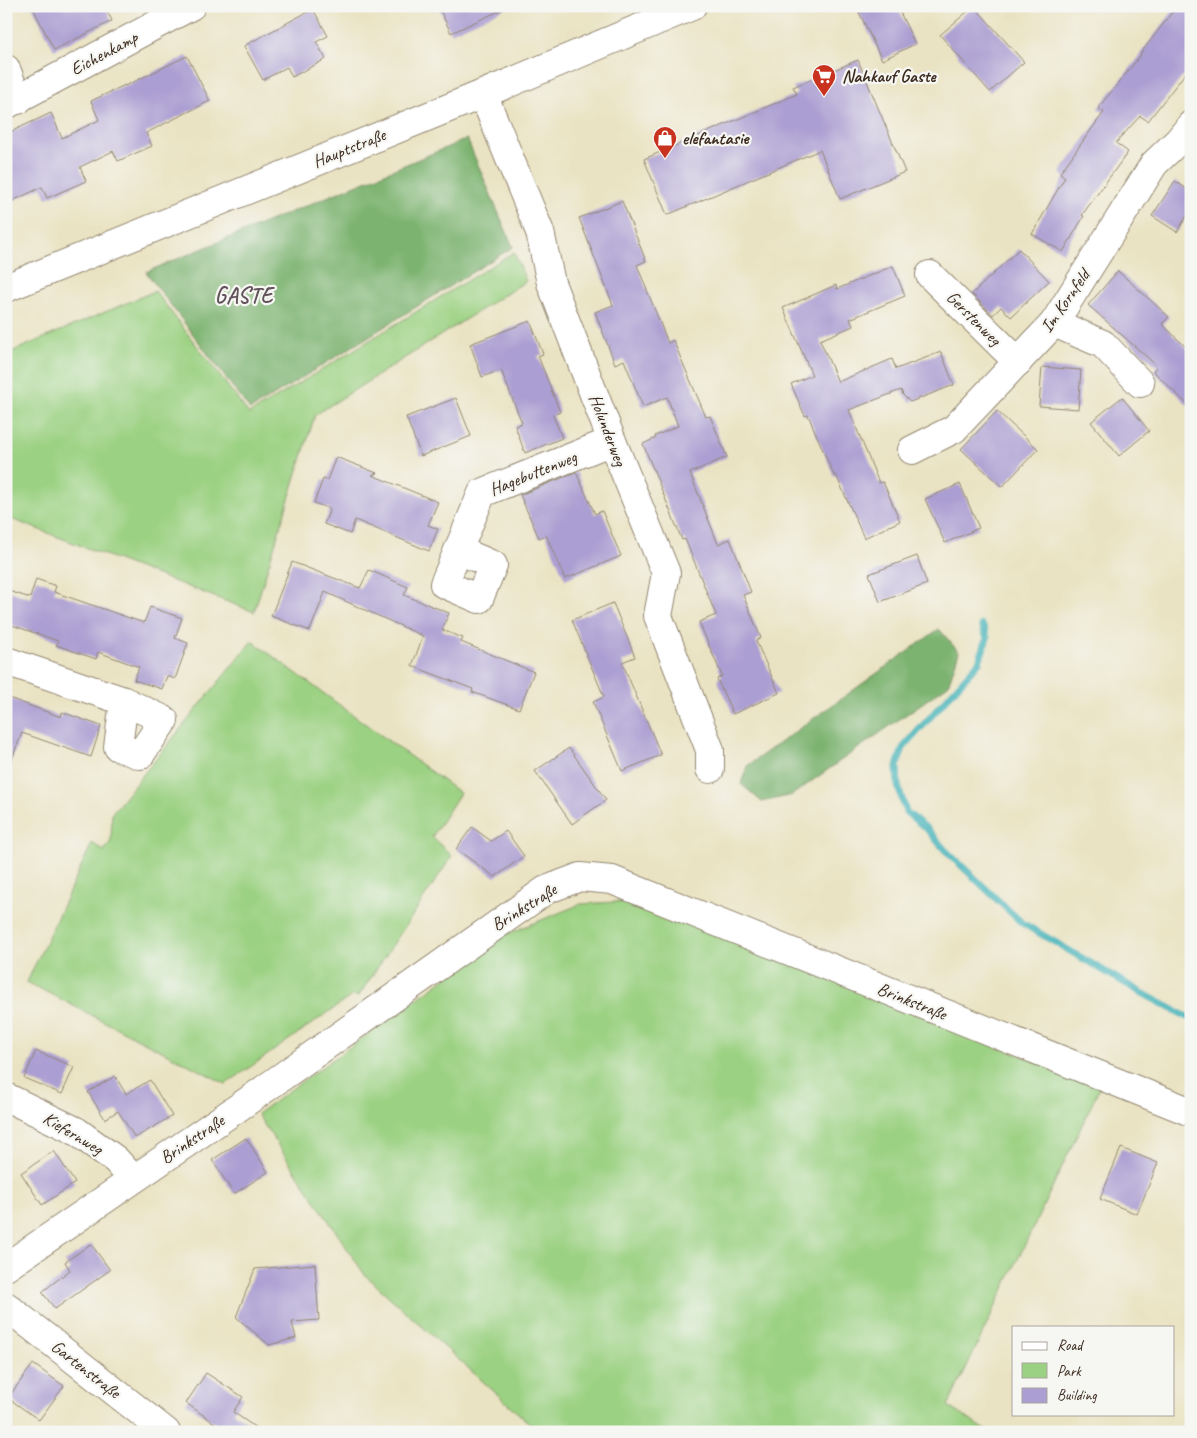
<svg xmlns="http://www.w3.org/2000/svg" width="1197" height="1438" viewBox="0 0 1197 1438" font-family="Caveat,sans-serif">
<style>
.green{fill:#9bd182;stroke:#6b7e50}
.forest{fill:#7cb370;stroke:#5c6e47}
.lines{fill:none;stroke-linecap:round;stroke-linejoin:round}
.stream{stroke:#40b1b7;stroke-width:7}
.building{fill:#ab9ed2}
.minor-casing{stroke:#928670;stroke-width:30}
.tertiary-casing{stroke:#928670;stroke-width:30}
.minor{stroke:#fff;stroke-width:28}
.tertiary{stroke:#fff;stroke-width:28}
.labels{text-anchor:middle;stroke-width:4.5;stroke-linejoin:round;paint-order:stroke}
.street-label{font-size:18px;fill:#3b2a1e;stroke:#f6f6f2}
.poi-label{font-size:18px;font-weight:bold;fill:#3b2a1e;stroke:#f6f6f2;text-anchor:start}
.district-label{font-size:22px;font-weight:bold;letter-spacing:1px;fill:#62535d;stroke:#f6f6f2}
</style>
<rect width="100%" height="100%" fill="#f6f6f2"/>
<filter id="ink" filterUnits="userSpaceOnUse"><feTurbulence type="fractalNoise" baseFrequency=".02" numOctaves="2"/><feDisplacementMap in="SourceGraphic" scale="10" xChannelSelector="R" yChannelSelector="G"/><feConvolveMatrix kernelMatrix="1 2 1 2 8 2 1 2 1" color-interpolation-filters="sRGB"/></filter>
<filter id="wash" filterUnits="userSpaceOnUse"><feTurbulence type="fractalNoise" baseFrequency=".0096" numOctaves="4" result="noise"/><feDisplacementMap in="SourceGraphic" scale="20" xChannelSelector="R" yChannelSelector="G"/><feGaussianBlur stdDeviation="1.12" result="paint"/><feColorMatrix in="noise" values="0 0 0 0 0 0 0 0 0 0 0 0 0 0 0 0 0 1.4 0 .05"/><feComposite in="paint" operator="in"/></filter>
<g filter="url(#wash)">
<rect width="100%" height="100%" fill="#eae3c3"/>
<g class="green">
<path d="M514,252l12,29 -211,134 -61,197 -248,-95v-163l149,-63 94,123z"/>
<path d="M252,641l208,152 -28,44 20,19 -94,141 -5,-2 -127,89 -199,-102 65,-139 12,8 7,-10 1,-28z"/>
<path d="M633,901l467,186 -152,319 41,26h-450l-174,-157 -108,-161 250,-180 74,-30z"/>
</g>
<g class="forest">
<path d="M467,139l46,108 -263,163 -104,-138z"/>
<path d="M939,629l20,23 -11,33 -156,110 -30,7 -21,-18 6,-18z"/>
</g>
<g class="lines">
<path class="stream" d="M982,625l5,13 -8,24 -76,86 -6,18 1,20 8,26 21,17 18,21 77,73 120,70 49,26"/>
</g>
<g id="blocks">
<g class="building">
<path d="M32,6h73l7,15 -58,29z"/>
<path d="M438,6h72l-59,27z"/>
<path d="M856,6h41l18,38 -33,16z"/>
<path d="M974,6l50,56 -34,30 -50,-57z"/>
<path d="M1177,6h14v60l-43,55 -8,-5 -24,27 12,9 -46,63 2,1 -21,36 -31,-18 33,-57 -5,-4 44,-61 -6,-4 43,-53 -1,-1z"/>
<path d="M313,9l15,27 -12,6 10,17 -34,18 -5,-10 -24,13 -19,-34z"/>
<path d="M187,56l23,45 -64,32 6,13 -34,15 -5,-10 -33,16 6,14 -39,17 -5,-11 -36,17v-70l45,-21 11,25 37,-18 -8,-19 34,-16v1z"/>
<path d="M858,60l47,112 -65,27 -20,-49 -153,65 -23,-56 153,-65 -4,-7z"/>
<path d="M1175,181l16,11v17l-14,23 -25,-16z"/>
<path d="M622,201l24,60 -9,4 31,78 5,-3 33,77 4,-1 17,41 -37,16 28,71 12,-5 21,53 -8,3 18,43 -5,3 23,52 -46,21 -16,-35 5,-3 -23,-54 17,-7 -31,-76 -3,1 -39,-96 13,-6 -1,-2 23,-10 -11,-29 -24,10 -19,-47 -9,4 -20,-52 18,-7 -34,-87z"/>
<path d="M1019,249l30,32 -38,36 -10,-10 -8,8 -21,-21z"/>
<path d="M893,266l12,30 -55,23 3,7 -33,14 18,42 54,-23 4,10 45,-17 13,33 -44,17 -7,-7 -2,-5 -52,20 30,73 4,-1 17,39 -36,17 -28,-63 -2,1 -26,-61 -3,1 -14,-32 21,-9 -29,-67 53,-23 1,4z"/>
<path d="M1118,271l51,46 -7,7 29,28v56l-38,-37 4,-5 -69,-61z"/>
<path d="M530,321l13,33 -5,2 22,56 -7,3 9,23 -37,15 -10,-27 7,-3 -21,-53 -19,7 -12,-33z"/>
<path d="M1042,367l39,3 -3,39 -39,-3z"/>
<path d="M1122,397l27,34 -30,25 -28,-34z"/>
<path d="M456,398l15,38 -50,20 -15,-39z"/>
<path d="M997,411l41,38 -36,38 -41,-38z"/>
<path d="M336,457l41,16 -5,2 66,27 -10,23 10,4 -9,22 -74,-31 -5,14 -26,-10 6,-15 -16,-6 9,-24 4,1z"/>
<path d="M576,472l19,42 7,-3 19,45 -56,23 -19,-44 -7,3 -19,-43z"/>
<path d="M960,484l19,44 -34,15 -20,-44z"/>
<path d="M917,556l10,28 -47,18 -11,-28z"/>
<path d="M292,562l68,26 9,-18 39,17 -4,8 45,18 -7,17 21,8 -2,4 73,30 -15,37 -47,-17 1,-3 -61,-23 11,-30 -98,-44 -15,39 -39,-15z"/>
<path d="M36,579l20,7 -2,6 90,31 6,-16 32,11 -7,20 13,5 -13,36 -8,-3 -5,13 -28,-9 5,-13 -41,-15 -2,7 -40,-14 2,-4 -52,-18v-33l24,8z"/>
<path d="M613,603l22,54 -13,5 39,93 -39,16 -29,-69 11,-5 -32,-77z"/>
<path d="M6,697l55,20 1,-5 39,14 -10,31 -69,-24 -14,36h-2z"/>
<path d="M569,748l37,52 -34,24 -37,-53z"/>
<path d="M472,827l19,14 15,-10 18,25 -29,21 -39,-28z"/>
<path d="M36,1051l38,16 -12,27 -38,-16z"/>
<path d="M115,1076l11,18 24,-14 22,36 -37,22 -17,-27 -13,8 -17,-27z"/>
<path d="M246,1138l22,34 -34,22 -22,-34z"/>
<path d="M1121,1148l37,15 -21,51 -37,-15z"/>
<path d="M54,1151l21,32 -33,22 -21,-32z"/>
<path d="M91,1244l19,26 -55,39 -13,-17 28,-22 -5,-8z"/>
<path d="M315,1264l4,56 -27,2 4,16 -27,7 -33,-28 19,-48z"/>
<path d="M33,1364l31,22 -25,34 -31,-22z"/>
<path d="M206,1373l37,24 -10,15 29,20h-51l5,-8 -30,-21z"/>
</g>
</g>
</g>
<g filter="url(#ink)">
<use href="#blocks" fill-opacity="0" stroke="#928670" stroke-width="1"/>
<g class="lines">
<g class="minor-casing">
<g id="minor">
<path d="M6,69l12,31"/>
<path d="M483,94l57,138 11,51 61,158 54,132 -8,43 52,134v19"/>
<path d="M6,105l185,-99"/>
<path d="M930,275l88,87"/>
<path d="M1054,323l49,21 37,39"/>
<path d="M912,450l42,-21 100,-106 100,-159 25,-24 12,-15"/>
<path d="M458,550l35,15 -14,34 -35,-15 38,-91 130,-52"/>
<path d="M6,661l118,40 40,19 -24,35 -22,-8 6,-46"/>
<path d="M6,1097l70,34 40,29 17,19"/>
<path d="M6,1267l236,-162 304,-215 34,-13 32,3 579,232"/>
<path d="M6,1306l160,126"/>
</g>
</g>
<g class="tertiary-casing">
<path id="tertiary" d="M6,288l477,-194 209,-88"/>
</g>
<use href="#minor" class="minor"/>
<use href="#tertiary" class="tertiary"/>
</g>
</g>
<defs>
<g id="supermarket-pin" transform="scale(1.25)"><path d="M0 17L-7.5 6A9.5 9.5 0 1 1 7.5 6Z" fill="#c8321e" stroke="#f6f6f2"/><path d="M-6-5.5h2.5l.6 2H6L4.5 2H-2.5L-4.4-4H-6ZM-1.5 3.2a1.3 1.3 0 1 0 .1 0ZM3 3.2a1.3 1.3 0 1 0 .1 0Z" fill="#fff"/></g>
<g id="shop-pin" transform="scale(1.25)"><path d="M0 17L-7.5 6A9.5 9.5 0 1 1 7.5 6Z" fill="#c8321e" stroke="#f6f6f2"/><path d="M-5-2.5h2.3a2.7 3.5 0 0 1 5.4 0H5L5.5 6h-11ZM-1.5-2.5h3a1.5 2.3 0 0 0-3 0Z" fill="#fff"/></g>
</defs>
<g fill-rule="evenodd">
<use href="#supermarket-pin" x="824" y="76"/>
<use href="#shop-pin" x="665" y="138"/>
</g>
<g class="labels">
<g class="street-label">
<text transform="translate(104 53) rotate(-28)" y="6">Eichenkamp</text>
<text transform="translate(349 148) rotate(-22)" y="6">Hauptstraße</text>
<text transform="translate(1065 301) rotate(-55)" y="6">Im Kornfeld</text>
<text transform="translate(974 318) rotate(45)" y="6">Gerstenweg</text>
<text transform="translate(608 430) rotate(69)" y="6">Holunderweg</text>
<text transform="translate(533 473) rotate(-22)" y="6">Hagebuttenweg</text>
<text transform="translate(524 907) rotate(-32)" y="6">Brinkstraße</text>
<text transform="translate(912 1001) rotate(22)" y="6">Brinkstraße</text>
<text transform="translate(73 1133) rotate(31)" y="6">Kiefernweg</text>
<text transform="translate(192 1139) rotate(-34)" y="6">Brinkstraße</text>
<text transform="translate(86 1369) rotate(38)" y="6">Gartenstraße</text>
</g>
<g class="poi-label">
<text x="842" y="82">Nahkauf Gaste</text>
<text x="682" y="144">elefantasie</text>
</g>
<g class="district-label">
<text x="244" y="303">GASTE</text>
</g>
</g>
<rect width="1197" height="1438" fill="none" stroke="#f6f6f2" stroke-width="25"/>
<rect x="1012" y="1326" width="162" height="90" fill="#f6f6f2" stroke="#aba49d"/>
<rect x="1022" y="1342" width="25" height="8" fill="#ffffff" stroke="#aba49d"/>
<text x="1057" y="1350" font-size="15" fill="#3b2a1e">Road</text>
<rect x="1022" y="1363" width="25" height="15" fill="#9bd182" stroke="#aba49d"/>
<text x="1057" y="1376" font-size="15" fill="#3b2a1e">Park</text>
<rect x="1022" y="1388" width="25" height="15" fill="#ab9ed2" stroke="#aba49d"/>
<text x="1057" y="1400" font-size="15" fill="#3b2a1e">Building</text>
</svg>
